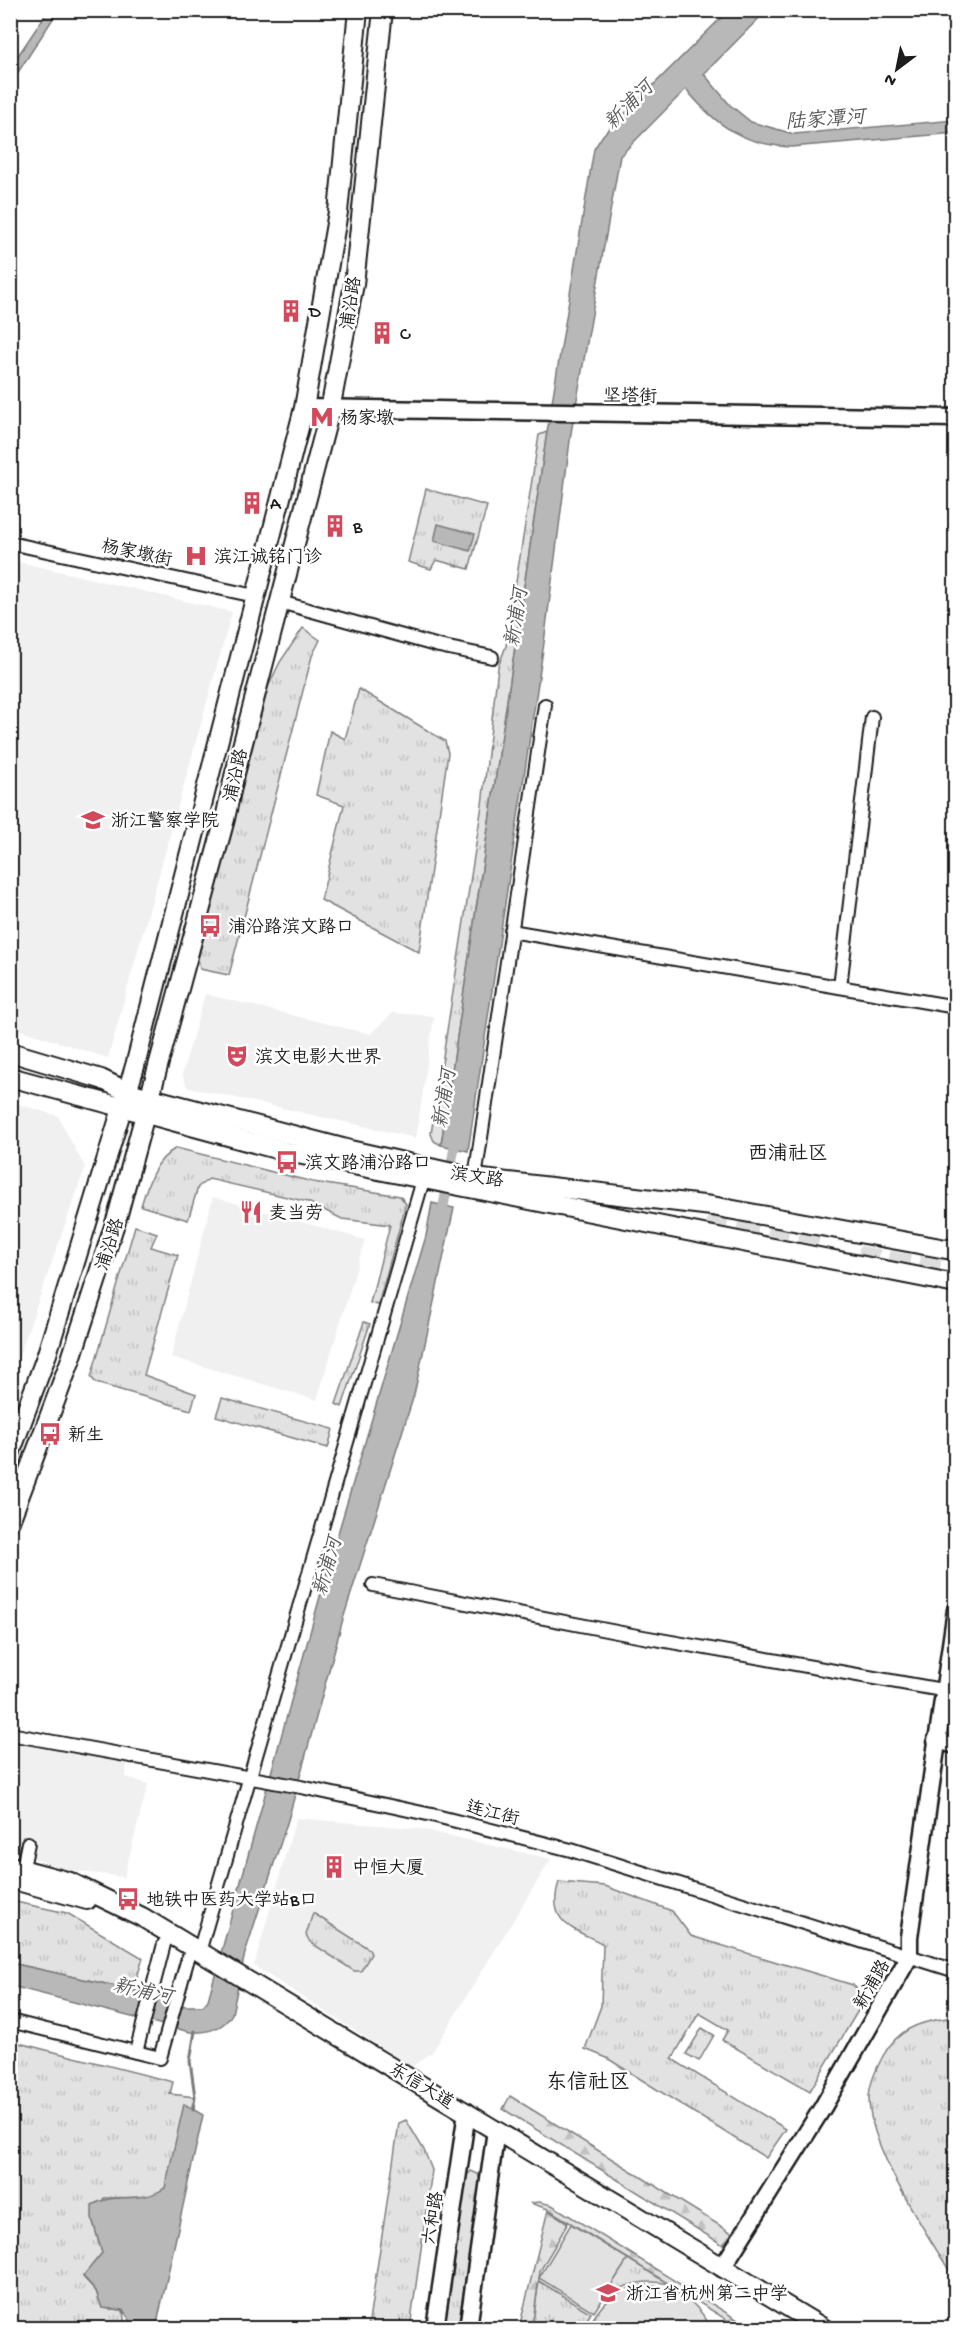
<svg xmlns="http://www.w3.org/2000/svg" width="966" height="2339" viewBox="0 0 966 2339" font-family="'Gochi Hand','LXGW WenKai TC',sans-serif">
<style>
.built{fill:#f0f0f0}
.grass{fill:url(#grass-tufts);stroke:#7f7f7f;stroke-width:1.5}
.forest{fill:url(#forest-firs);stroke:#7f7f7f;stroke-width:1.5}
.garden{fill:#e2e2e2;stroke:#7f7f7f;stroke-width:1.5}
.water{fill:#b8b8b8;stroke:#7a7a7a;stroke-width:1.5}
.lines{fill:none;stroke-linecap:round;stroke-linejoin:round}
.stream{stroke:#7a7a7a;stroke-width:3}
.canal{stroke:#b8b8b8;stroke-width:10}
.highway-tunnel{stroke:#ddd;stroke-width:21;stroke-dasharray:21 10;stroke-linecap:butt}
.street-casing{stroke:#1c1c1c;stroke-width:16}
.secondary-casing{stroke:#1c1c1c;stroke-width:21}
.primary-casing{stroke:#1c1c1c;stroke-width:22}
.street{stroke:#fff;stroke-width:12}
.secondary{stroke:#fff;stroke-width:16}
.primary{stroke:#fff;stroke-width:18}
.labels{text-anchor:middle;stroke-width:5;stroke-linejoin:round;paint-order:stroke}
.street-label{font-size:18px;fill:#1c1c1c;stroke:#fff}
.poi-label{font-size:18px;fill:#1c1c1c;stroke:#fff;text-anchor:start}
.water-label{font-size:20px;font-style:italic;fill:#5a5a5a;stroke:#fff}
.neighbourhood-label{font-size:20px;fill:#1c1c1c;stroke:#fff}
.quarter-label{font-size:21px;fill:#1c1c1c;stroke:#fff}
</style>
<defs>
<pattern id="grass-tufts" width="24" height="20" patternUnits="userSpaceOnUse" patternTransform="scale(1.5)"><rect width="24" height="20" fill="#e2e2e2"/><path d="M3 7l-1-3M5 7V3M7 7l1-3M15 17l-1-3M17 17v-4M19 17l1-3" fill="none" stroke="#c1c1c1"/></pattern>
<pattern id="forest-firs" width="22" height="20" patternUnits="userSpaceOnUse" patternTransform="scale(1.5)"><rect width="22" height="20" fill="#e2e2e2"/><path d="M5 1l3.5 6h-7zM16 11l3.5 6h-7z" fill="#c1c1c1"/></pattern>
</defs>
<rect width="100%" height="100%" fill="#fff"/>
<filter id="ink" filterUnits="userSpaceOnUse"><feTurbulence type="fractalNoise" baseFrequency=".0167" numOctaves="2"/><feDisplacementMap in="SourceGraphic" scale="12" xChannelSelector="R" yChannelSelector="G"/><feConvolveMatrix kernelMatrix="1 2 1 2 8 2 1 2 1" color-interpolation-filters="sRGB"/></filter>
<g filter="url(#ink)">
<g class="built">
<path d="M11,560l221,52 -124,446 -97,-31z"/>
<path d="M205,994l165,40 23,-21 41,3 -18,122 -229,-51 -5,-13z"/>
<path d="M11,1102l47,14 27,52 -74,211z"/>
<path d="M213,1197l152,43 -48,160 -146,-43z"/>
<path d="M11,1740l116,21 -1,16 22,7 -24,93 -58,-7 -55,-20z"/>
<path d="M296,1818l125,11 130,30 -118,192 -21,16 -158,-101z"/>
</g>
<g class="grass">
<path d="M547,432l-106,713 -7,-4 -3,-7 51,-329 16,-138 8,-21 33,-211z"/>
<path d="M426,489l61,17 -18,63 -33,-9 -5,9 -23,-7z"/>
<path d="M303,628l17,12 -8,16 -83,319 -29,-6 -2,-10 70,-272 12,-25z"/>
<path d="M359,689l86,52 3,12 -29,199 -98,-52 23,-95 -28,-10 14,-64 15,8z"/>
<path d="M176,1148l137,34 87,14 6,8 -28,101 -8,-2 20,-78 -48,-6 -34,-17 -99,-23 -11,8 -10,33 -47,-14c7,-23 13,-45 35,-58z"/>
<path d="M135,1226l22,7 -6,14 27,8 -34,120 52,19 -5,16 -95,-27 -5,-6z"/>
<path d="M364,1322l6,2 -28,83 -6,-3z"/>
<path d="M222,1398l111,31 -5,19 -112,-32z"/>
<path d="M559,1882l46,4 67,25 19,25 162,49 9,9v10l-52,87 -88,-51 6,-10 -29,-17 -27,46 114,70 -20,29 -159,-100 -22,-9 16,-43 2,-62c-30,-16 -57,-20 -44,-62z"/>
<path d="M11,1901l56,12 76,45 -10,32 -122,-27z"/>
<path d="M313,1913l56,36 2,5 -10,17h-7l-44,-29 -4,-7z"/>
<path d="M947,2018l8,1v261c-26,-43 -86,-131 -86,-181 0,-15 7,-30 14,-43 14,-26 35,-34 64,-38z"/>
<path d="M702,2028l12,7 -15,26 -13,-7z"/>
<path d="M11,2041l162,41 -3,12 25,3 -30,91 -14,9 -47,1 -12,20 10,35 -19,24 13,14 6,17 21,2 2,18h-114z"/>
<path d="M406,2120l18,30 8,20 -22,158h-42l31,-205z"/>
<path d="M471,2171l7,3 2,6 -22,148h-15l23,-152z"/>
<path d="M628,2259l41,25c-25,-5 -41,0 -64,11z"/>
<path d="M539,2281l52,32 -9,15h-50z"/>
</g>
<g class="forest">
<path d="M510,2096l222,137 -9,12 -220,-136z"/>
<path d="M539,2202l13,3 199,123h-11l-192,-119 -18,-6z"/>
<path d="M548,2210l20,13 -28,48 -8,57h-13z"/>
</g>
<g class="garden">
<path d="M571,2224l57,35 -34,53 -55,-34z"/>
<path d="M643,2285c30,0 55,16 68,43h-124c17,-27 23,-36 56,-43z"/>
</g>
<g class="water">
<path d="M48,11h10l-47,72v-17z"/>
<path d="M728,11h38l-62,63 26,31 21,17 43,12 161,-14v13l-164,14c-47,-2 -75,-21 -105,-58l-66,67 -49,277 -27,210 -76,508 -27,-6 106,-713 47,-283 9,-14z"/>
<path d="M438,524l37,10 -5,17 -36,-10z"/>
<path d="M432,1203l22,5 -40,187 -71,224 -55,201 -43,133 -13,61c-9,16 -25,19 -42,18l-179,-46v-23l122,27 52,16h18l5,-6 123,-443 95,-321z"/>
<path d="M184,2104l19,11 -47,213h-21l-12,-18 -21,-2 -6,-17 -13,-15 19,-23 -10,-35v-13c24,-14 48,0 73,-17z"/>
</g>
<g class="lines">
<path class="stream" d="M193,2110l2,-13 -5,-36 5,-30"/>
<path class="canal" d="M441,1219l16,-85"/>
<g class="highway-tunnel">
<path d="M708,1214l114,21"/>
<path d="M858,1256l98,17"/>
</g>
<g class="street-casing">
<g id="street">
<path d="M10,543l245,53"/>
<path d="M280,602l159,44 53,11"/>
<path d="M511,931l445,76"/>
<path d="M840,987l32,-270"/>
<path d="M475,1178l70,-473"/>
<path d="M373,1585l259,50 310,55"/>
<path d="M10,1734l291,53 131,28 139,35 385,121"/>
<path d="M23,1868l5,-25"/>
<path d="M199,1952l224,-772"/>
<path d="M10,2021l150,37 28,-100"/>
<path d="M136,2052l28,-108"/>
</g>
</g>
<g class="secondary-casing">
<g id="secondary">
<path d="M304,408l652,10"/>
<path d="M936,1740l20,5"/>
<path d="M722,2268l101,-161 86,-150v-20l47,-327"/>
<path d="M435,2328l32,-216"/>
<path d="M468,2328l28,-198"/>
</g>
</g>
<g class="primary-casing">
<g id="primary">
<path d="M10,1052l91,27 27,13 222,58 125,28 237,28 234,43 10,-1"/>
<path d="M10,1077l277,75 669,132"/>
<path d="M10,1454l37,-100 88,-288 169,-658 34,-196 20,-202"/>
<path d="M10,1521l61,-162 47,-145 107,-395 9,-42 96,-367 24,-126 29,-274"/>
<path d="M10,1866l60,16 72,35 681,411"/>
<path d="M10,1879l77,21"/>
</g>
</g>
<use href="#street" class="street"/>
<use href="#secondary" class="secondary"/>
<use href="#primary" class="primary"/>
</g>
</g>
<defs>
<g id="building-bare" transform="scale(1.8)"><path d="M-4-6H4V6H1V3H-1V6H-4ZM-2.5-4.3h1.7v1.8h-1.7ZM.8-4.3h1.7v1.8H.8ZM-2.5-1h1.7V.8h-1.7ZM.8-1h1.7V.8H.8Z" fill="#d1495b" stroke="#fff" stroke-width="2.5" paint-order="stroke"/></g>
<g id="metro-bare" transform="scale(1.8)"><path d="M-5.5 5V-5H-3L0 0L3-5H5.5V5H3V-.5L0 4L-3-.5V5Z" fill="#d1495b" stroke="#fff" stroke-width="2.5" paint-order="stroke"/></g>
<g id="hospital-bare" transform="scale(1.8)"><path d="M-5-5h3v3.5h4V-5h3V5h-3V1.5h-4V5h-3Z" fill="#d1495b" stroke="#fff" stroke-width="2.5" paint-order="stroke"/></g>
<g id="university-bare" transform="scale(1.8)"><path d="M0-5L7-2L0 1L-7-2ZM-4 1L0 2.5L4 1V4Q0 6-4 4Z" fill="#d1495b" stroke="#fff" stroke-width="2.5" paint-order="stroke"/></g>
<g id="bus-bare" transform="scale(1.8)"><path d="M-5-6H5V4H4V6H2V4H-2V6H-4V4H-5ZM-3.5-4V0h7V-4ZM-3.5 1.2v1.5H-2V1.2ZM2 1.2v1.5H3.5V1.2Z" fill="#d1495b" stroke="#fff" stroke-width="2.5" paint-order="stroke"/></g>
<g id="theatre-bare" transform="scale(1.8)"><path d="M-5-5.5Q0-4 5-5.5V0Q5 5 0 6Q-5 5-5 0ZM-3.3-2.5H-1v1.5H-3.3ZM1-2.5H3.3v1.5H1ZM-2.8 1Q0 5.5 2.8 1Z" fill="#d1495b" stroke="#fff" stroke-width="2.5" paint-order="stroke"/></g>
<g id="restaurant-bare" transform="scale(1.8)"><path d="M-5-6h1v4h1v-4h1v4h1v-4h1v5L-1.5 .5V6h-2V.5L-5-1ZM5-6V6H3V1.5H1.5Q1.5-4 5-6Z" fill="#d1495b" stroke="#fff" stroke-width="2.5" paint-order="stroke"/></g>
<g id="school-bare" transform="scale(1.8)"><path d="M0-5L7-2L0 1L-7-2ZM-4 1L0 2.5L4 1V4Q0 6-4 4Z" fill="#d1495b" stroke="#fff" stroke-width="2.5" paint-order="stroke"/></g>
</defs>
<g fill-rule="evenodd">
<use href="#building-bare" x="291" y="311"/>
<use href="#building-bare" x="382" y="333"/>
<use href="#metro-bare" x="322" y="417"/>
<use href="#building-bare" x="252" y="503"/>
<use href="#building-bare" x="335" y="526"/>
<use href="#hospital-bare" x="196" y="556"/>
<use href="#university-bare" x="93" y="820"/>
<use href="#bus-bare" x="210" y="926"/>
<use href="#theatre-bare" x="237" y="1056"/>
<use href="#bus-bare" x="287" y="1162"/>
<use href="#restaurant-bare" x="251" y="1212"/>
<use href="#bus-bare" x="50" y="1434"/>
<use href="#building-bare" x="334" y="1867"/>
<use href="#bus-bare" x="128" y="1899"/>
<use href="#school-bare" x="608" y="2293"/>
</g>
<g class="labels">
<g class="street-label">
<text transform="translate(350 303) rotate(-81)" y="6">浦沿路</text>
<text transform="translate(630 395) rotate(1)" y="6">坚塔街</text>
<text transform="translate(137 552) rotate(12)" y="6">杨家墩街</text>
<text transform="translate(235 775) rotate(-77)" y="6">浦沿路</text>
<text transform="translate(477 1176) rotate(9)" y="6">滨文路</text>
<text transform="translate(109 1244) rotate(-72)" y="6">浦沿路</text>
<text transform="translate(493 1812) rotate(14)" y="6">连江街</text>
<text transform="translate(871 1984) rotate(-60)" y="6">新浦路</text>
<text transform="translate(422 2085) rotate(31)" y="6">东信大道</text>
<text transform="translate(432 2218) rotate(-81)" y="6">六和路</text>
</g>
<g class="poi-label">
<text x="309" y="317">D</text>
<text x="400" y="339">C</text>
<text x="340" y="423">杨家墩</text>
<text x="270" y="509">A</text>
<text x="353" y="532">B</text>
<text x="214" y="562">滨江诚铭门诊</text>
<text x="111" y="826">浙江警察学院</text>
<text x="228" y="932">浦沿路滨文路口</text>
<text x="255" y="1062">滨文电影大世界</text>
<text x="305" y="1168">滨文路浦沿路口</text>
<text x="269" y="1218">麦当劳</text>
<text x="68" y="1440">新生</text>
<text x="352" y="1873">中恒大厦</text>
<text x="146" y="1905">地铁中医药大学站B口</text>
<text x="626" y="2299">浙江省杭州第二中学</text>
</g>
<g class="water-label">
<text transform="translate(628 104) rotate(-45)" y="7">新浦河</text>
<text transform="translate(825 118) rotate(-4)" y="7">陆家潭河</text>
<text transform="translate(515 617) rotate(-81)" y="7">新浦河</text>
<text transform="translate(443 1098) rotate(-81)" y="7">新浦河</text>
<text transform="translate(326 1566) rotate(-74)" y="7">新浦河</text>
<text transform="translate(143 1990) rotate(13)" y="7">新浦河</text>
</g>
<g class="neighbourhood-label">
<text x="788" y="1159">西浦社区</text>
</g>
<g class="quarter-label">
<text x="588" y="2088">东信社区</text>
</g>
</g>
<rect width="966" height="2339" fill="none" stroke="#fff" stroke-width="36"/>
<rect x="18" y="18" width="930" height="2303" fill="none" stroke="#1c1c1c" stroke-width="2" filter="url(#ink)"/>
<g transform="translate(897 69) rotate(212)" stroke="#ffffff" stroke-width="4.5" paint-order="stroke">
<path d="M0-4.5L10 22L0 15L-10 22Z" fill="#1c1c1c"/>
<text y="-9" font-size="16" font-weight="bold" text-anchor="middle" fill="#1c1c1c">N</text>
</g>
</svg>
